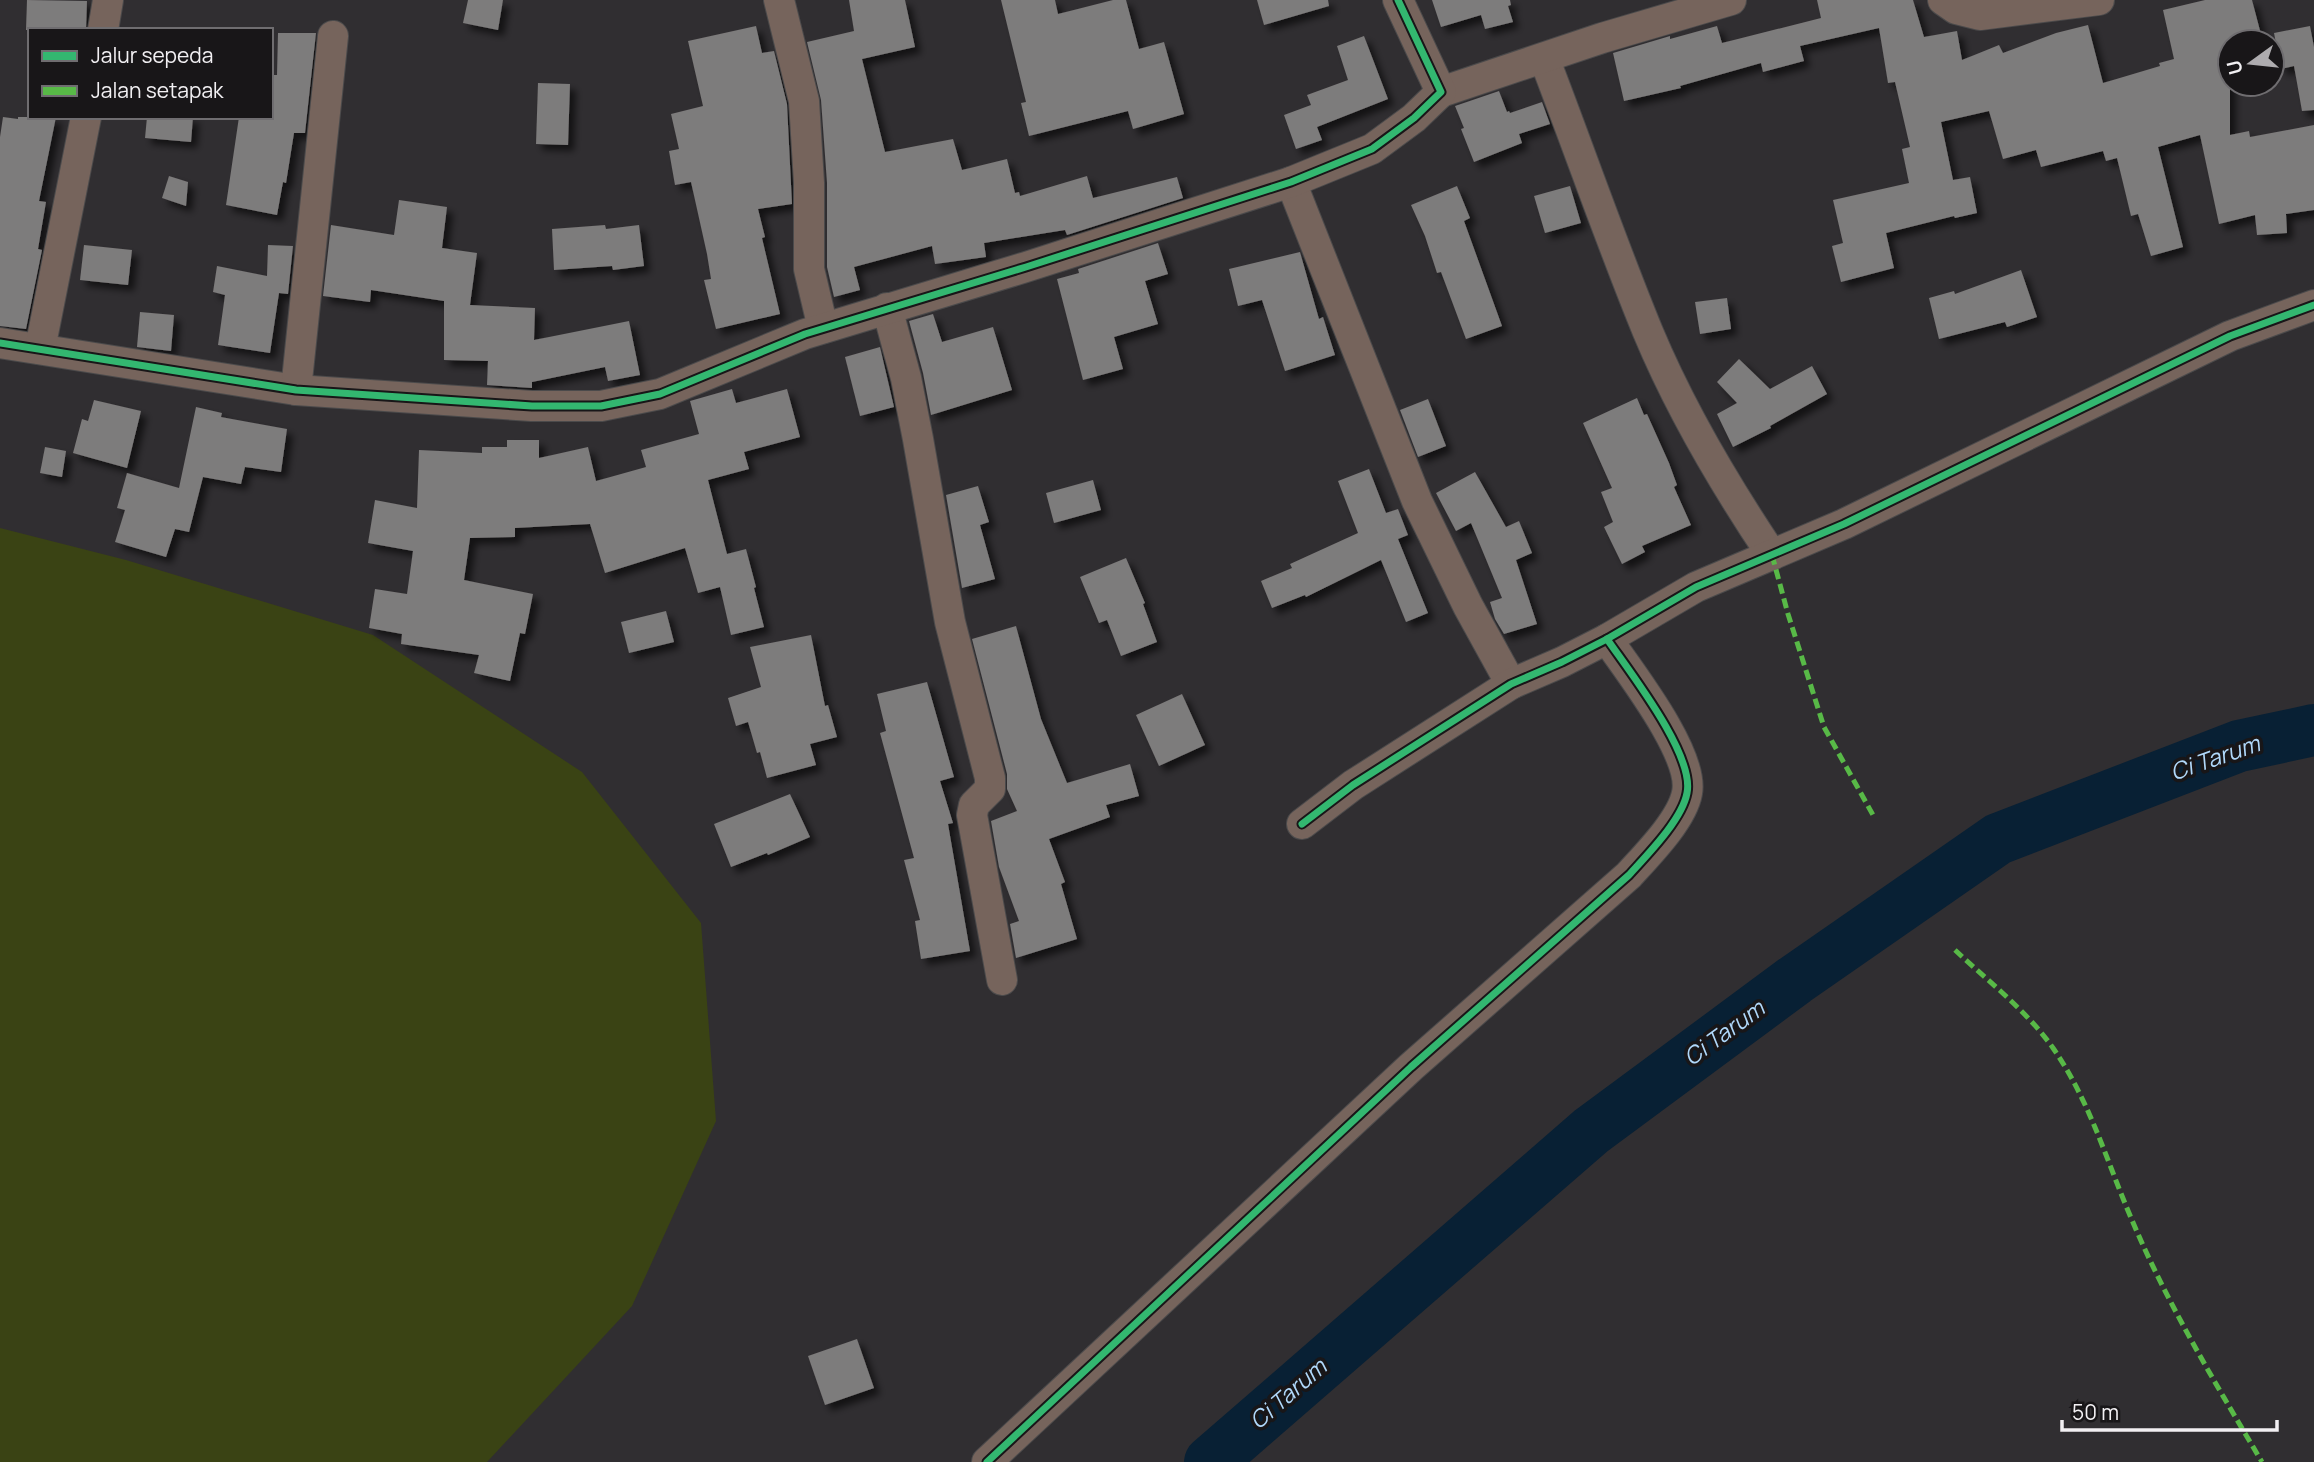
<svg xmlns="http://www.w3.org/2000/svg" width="2314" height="1462" viewBox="0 0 2314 1462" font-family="Manrope,sans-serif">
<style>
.green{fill:#3a4314}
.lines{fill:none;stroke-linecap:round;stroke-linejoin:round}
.river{stroke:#082034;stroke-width:52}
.building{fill:#7d7b7b;filter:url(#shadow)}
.minor-casing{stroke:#4b4a4b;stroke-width:32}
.minor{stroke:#76645c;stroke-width:30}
.quiet{stroke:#58b947;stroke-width:5;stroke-dasharray:10 5;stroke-linecap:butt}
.cycleway-casing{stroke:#181618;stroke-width:11}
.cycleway{stroke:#33b770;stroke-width:7}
.labels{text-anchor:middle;stroke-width:7;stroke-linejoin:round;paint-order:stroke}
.water-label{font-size:23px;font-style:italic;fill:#b0d8fa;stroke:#181618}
</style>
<defs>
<filter id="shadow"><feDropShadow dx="6" dy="6" stdDeviation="3.5" flood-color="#0009"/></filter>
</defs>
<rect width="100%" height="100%" fill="#302e31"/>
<path class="green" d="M0,528l126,32 247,75 209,137 119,151 15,198 -84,185 -145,156h-487z"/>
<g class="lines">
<path class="river" d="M1210,1462l381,-331 204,-151 203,-141 241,-93 75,-16"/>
</g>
<g class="building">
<path d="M27,0l60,1 -1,29h-60z"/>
<path d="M468,0h35l-5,30 -35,-7z"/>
<path d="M849,0h56l10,47 -53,12 23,93 68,-13 9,31 45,-11 8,34 4,-1 1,4 67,-20 6,22 84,-21 6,21 -116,37 -2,-5 -81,13 2,14 -51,7 -3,-18 -78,21 6,23 -26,7 -7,-30v-84l-6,-83 -14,-58 47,-11z"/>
<path d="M1001,0h54l3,14 55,-14h13l13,49 25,-7 20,72 -51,15 -5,-18 -99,25 -8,-33 5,-1z"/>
<path d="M1257,0h71l1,6 -65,19z"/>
<path d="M1432,0h78l1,5 -3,1 5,16 -28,7 -4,-14 -40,12z"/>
<path d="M1817,0h96l11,37 33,-6 5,29 37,-15 4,8 53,-20 32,-8 15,58 57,-17 -1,-3 15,-4 -11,-49 42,-10h47l11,42h-33v93l19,-4 1,6 64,-12v85l-28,4 1,19 -30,2 -2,-20 -36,9 -19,-89 -42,12 25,100 -32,9 -13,-42 -7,2 -14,-58 -11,3 -3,-10 -62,16 -5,-17 -33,9 -14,-48 -48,11 12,58 17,-3 7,36 -22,5 -1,-2 -68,17 8,35 -53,14 -9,-36 11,-3 -10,-43 76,-17 -7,-34 8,-2 -15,-65 -7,1 -9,-55 -79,18 4,15 -41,11 -2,-9 -81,23 1,2 -57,13 -11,-48 57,-17v3l47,-13 5,17 99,-25z"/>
<path d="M756,26l6,27 12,-2 13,53 5,100 -34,5 7,28 -3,1 18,76 -64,15 -12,-49 7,-1 -4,-25 -16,-72 -16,3 -6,-34 10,-2 -8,-35 32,-8 -15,-65z"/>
<path d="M2310,26l4,21v63l-12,1 -8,-45 -13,3 -7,-36z"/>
<path d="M278,33h38l-11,100h-11l-8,50 -3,-1 -6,33 -51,-10 13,-88h32v-42h6z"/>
<path d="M1364,36l24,63 -71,28 5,13 -26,9 -12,-34 27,-10 -4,-10 41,-15 -11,-34z"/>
<path d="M538,83l32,1 -2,61 -32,-1z"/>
<path d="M1499,91l8,21 2,-1 1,2 32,-11 8,22 -31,10 3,9 -48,19 -13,-33 3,-1 -9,-22z"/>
<path d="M3,117l15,2v-2h38l-17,84 7,1 -8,47 4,1 -16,79 -26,-3v-189z"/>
<path d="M147,117h46l-2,25 -46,-4z"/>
<path d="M169,176l19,6 -2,24 -24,-8z"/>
<path d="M1457,186l13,32 -6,3 38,105 -36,13 -25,-67 -4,1 -12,-37 -14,-31z"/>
<path d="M1570,186l11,37 -36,10 -11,-37z"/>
<path d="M399,200l48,7 -5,41 35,5 -7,52 65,3 -1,32 95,-19 11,54 -32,6 -3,-14 -73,15v6l-45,-3 1,-24 -44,-1v-59l-73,-11 -1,12 -47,-6 8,-71 63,10z"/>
<path d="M605,225l1,4 33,-4 5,41 -31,4 -1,-4 -58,4 -2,-41z"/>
<path d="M1158,243l10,31 -23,7 13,43 -44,13 9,32 -40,11 -26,-101 22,-6 -1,-4z"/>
<path d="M84,245l48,5 -4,35 -48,-5z"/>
<path d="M268,245l25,1 -5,48 -9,-1 -9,60 -52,-8 7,-50 -12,-3 4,-26 50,10z"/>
<path d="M1300,252l19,67 4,-2 12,38 -50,16 -23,-71 -24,6 -9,-37z"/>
<path d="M2021,270l16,47 -30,10 -2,-5 -66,17 -10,-41 25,-7 1,3z"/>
<path d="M1727,298l4,31 -31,5 -5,-32z"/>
<path d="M140,312l34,3 -3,36 -34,-4z"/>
<path d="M933,314l9,28 51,-15 19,63 -81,25 -8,-42 -14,-52z"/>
<path d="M880,347l14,60 -34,9 -15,-59z"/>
<path d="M1739,359l31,30 42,-23 15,28 -57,32 1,2 -38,19 -16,-33 20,-11 -20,-21z"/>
<path d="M732,389l4,14 51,-14 13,48 -56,15 5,17 -41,11 19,74 19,-5 10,38 -2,1 10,39 -33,8 -11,-48 -22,6 -13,-45 -80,25 -15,-49 -75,4v9l-45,1 -6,42 69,14 -8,40 -5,-1 -10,48 -36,-8 5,-18 -78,-11 1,-10 -33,-6 6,-39 32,5 6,-43 -45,-8 7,-43 42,8 2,-58 63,3v-6h25v-7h32v18l49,-11 8,34 50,-14 -5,-17 58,-16 -9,-33z"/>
<path d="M1637,398l7,17 3,-1 22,49 8,22 -3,2 17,38 -49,21 3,6 -23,12 -18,-37 9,-5 -12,-30 11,-4 -29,-65z"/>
<path d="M1428,399l18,47 -28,11 -18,-47z"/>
<path d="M94,400l47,11 -14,57 -54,-15 9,-34 6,2z"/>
<path d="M196,407l26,6 -1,4 66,12 -6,43 -36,-5 -4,17 -38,-7 -14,55 -14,-3 -9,28 -51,-15 10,-32 -8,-2 10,-35 52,15z"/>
<path d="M45,447l21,4 -4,26 -22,-4z"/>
<path d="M1369,469l17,44 12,-4 10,26 -10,4 30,74 -22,9 -25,-62 -75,37 -1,-2 -33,13 -11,-27 31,-13 -2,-4 68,-31 -20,-52z"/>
<path d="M1475,472l31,55 13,-6 13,32 -16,7 21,64 -33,10 -9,-15 -5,-17 12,-4 -31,-75 -15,8 -20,-38z"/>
<path d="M1093,480l8,30 -47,13 -8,-30z"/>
<path d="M978,486l11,36 -9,3 15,54 -33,9 -16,-93z"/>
<path d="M1126,558l19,45 -2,1 14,38 -36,14 -14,-36 -8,3 -19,-46z"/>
<path d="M666,611l8,31 -45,11 -8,-31z"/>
<path d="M1016,626l25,93 26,64 63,-19 9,32 -33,9 4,12 -61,22 16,43 -4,2 16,55 -61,19 -6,-34 9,-3 -20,-54 -8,-46 26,-10 -10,-22v-15l-35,-135z"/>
<path d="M811,635l14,71 3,-1 9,32 -27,7 6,21 -49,13 -7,-26 -3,1 -9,-31 -12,4 -8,-28 33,-11 -11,-40z"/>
<path d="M927,682l27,95 -14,4 13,42 -5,1 22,127 -49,8 -6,-38 5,-1 -16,-60 10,-2 -34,-125 6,-2 -9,-37z"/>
<path d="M1182,694l23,51 -46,21 -23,-51z"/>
<path d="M790,794l20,43 -42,18 -1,-2 -36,14 -17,-43z"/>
<path d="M857,1339l17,49 -49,17 -17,-49z"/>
</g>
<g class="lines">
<g class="minor-casing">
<g id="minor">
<path d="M779,0l25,101 5,82v86l14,59"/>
<path d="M1943,0l13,9 24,6 119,-15"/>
<path d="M103,30l5,-30"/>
<path d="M1544,58c35,91 67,184 104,274 33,79 77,153 124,223"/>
<path d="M1441,92l161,-54 129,-38"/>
<path d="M1291,182l126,319 51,105 43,78"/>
<path d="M887,308l19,70 12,61 32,183 40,156v11l-16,16 -2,10 30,165"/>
<path d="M0,343l296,47 236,16h69l59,-12 145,-60 221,-67 265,-85 81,-33 42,-31 27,-26 -43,-92"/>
<path d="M40,349l46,-232"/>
<path d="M296,390l37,-354"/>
<path d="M1302,824l51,-39 158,-101 51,-22 45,-23 89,-52 148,-63 386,-188 84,-31"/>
<path d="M987,1462l424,-395 218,-192c18,-20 53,-55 58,-82 8,-38 -58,-122 -80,-154"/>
</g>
</g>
<use href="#minor" class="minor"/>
<g class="quiet">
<path d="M1772,555l16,59 36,113 49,88"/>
<path d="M1955,950c33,31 72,61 98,98 36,52 52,108 76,165 36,87 85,168 133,249"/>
</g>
<g class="cycleway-casing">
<g id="cycleway">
<path d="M0,343l296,47 236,16h69l59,-12 145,-60 221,-67 265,-85 81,-33 42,-31 27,-26 -43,-92"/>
<path d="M1302,824l51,-39 158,-101 51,-22 45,-23 89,-52 148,-63 386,-188 84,-31"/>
<path d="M987,1462l424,-395 218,-192c18,-20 53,-55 58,-82 8,-38 -58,-122 -80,-154"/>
</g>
</g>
<use href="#cycleway" class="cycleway"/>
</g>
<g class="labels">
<g class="water-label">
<text transform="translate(2215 758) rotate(-19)" y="8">Ci Tarum</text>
<text transform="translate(1724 1033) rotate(-36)" y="8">Ci Tarum</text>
<text transform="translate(1288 1394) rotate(-41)" y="8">Ci Tarum</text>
</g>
</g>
<rect x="28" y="28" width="245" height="91" fill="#181618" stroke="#6f6d70" stroke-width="2"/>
<rect x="42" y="51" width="35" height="10" fill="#33b770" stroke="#6f6d70" stroke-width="2"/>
<text x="91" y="63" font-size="21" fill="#f2f0f3">Jalur sepeda</text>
<rect x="42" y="86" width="35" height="10" fill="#58b947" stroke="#6f6d70" stroke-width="2"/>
<text x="91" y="98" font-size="21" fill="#f2f0f3">Jalan setapak</text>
<g transform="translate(2251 63) rotate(255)"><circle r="33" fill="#181618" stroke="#6f6d70" stroke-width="2"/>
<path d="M0-5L12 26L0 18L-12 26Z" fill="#aeacaf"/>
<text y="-10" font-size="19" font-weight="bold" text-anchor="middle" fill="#f2f0f3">U</text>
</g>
<path d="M2062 1420v10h215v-10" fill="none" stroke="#f2f0f3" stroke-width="3.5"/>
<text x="2072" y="1420" font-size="21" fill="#f2f0f3" stroke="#181618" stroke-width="5" paint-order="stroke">50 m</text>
</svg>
